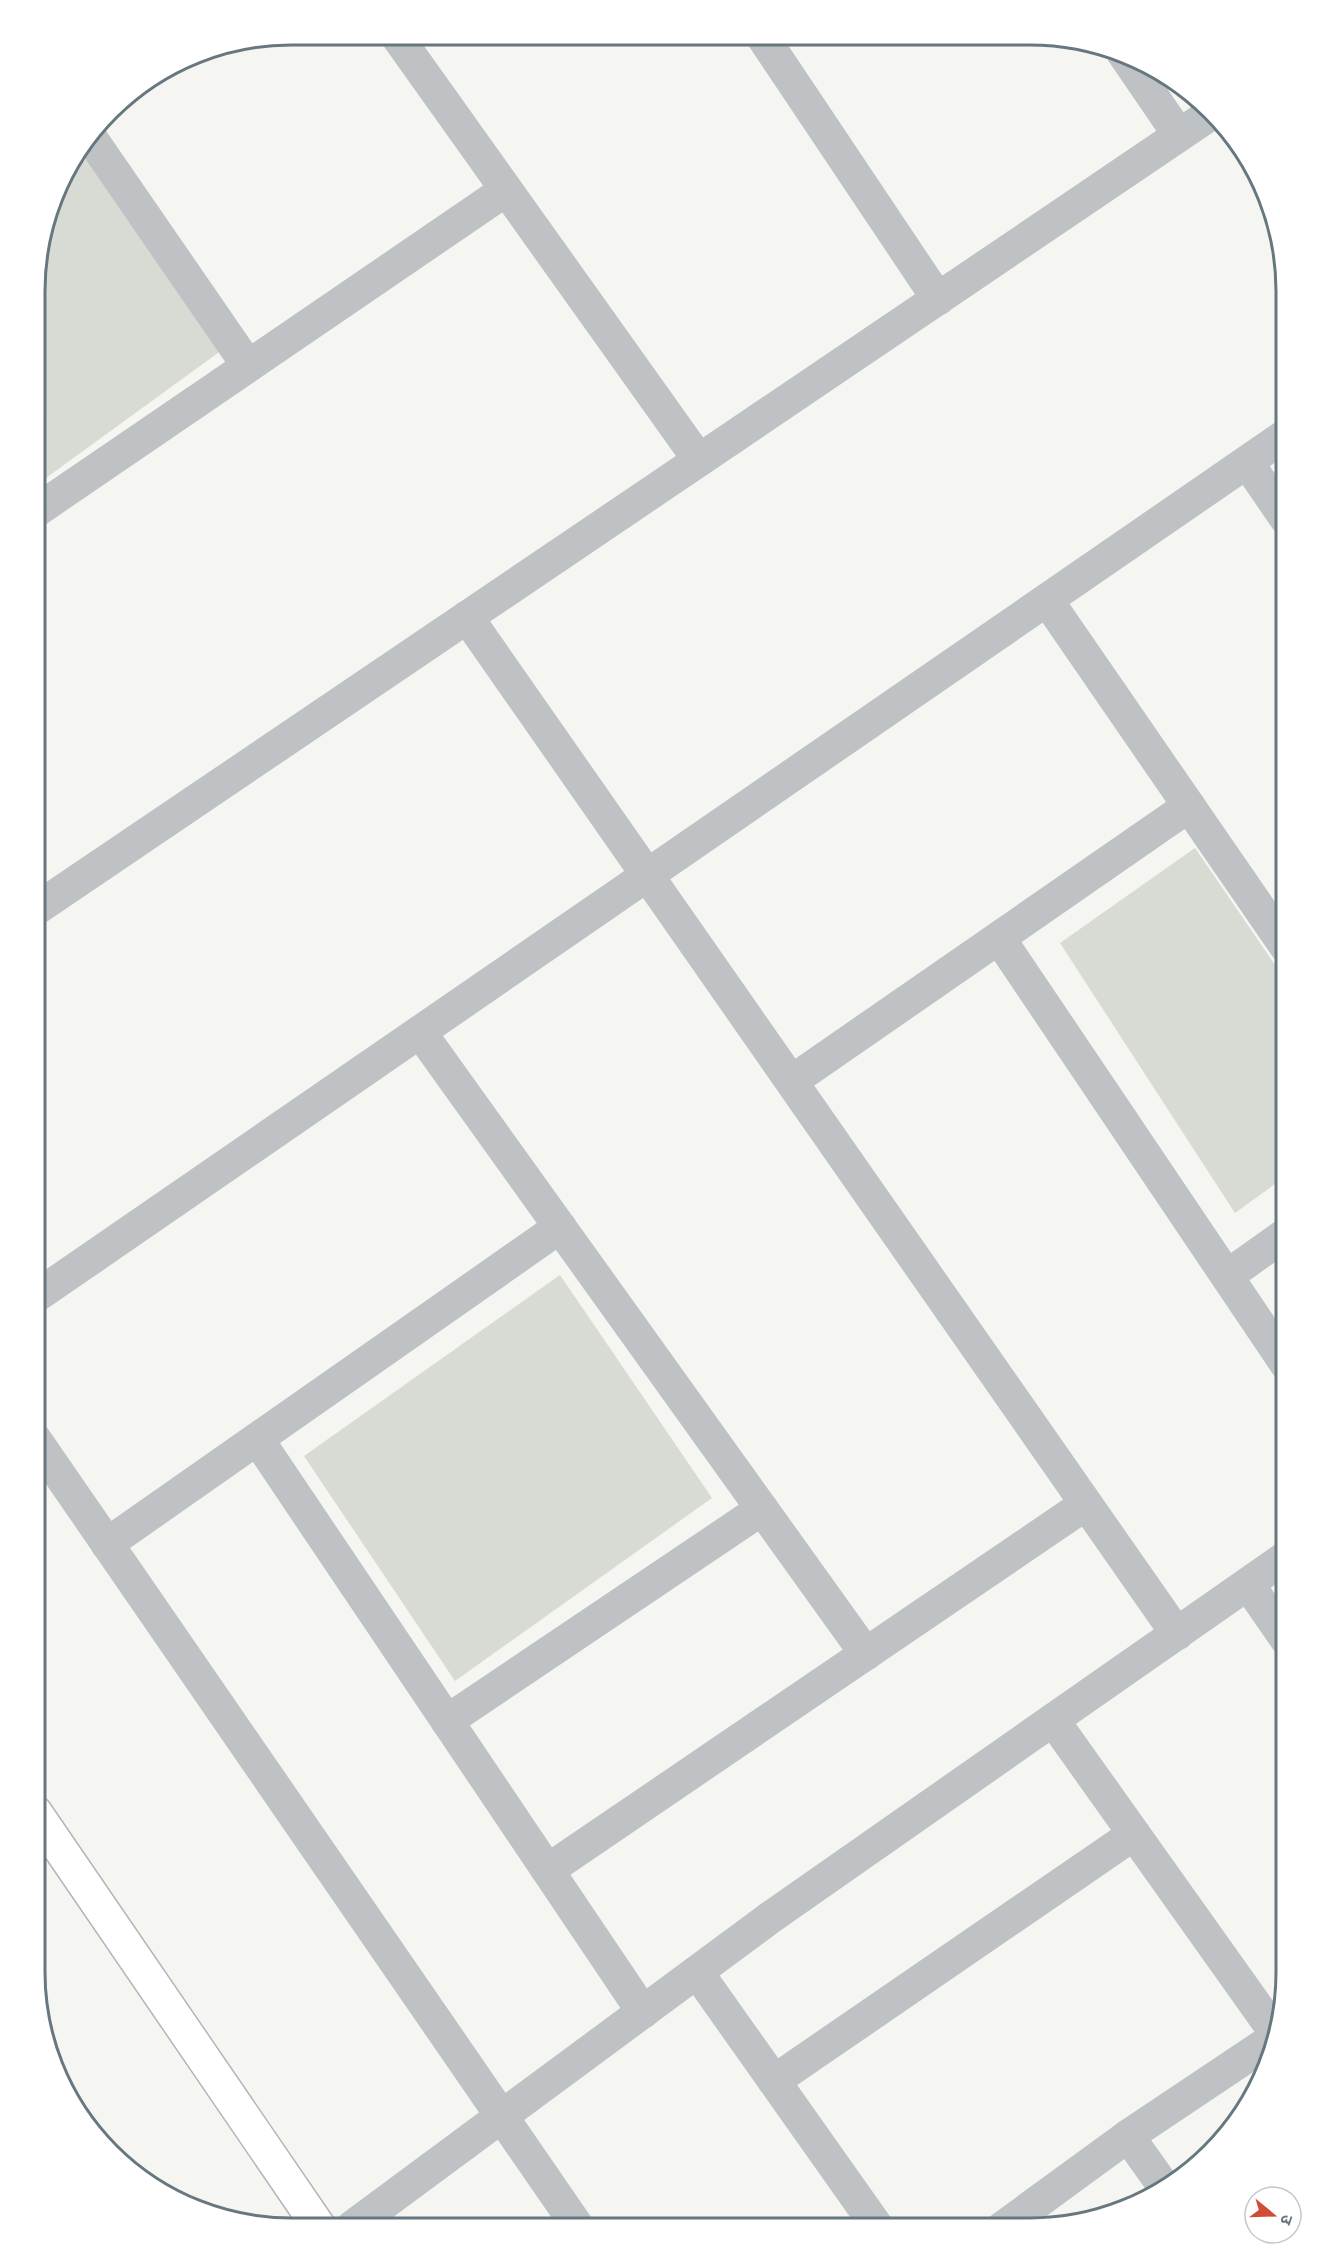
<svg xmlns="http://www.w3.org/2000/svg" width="1321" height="2263" viewBox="0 0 1321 2263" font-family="'Public Sans','Noto Sans Devanagari',sans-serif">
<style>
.green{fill:#d7dbd3}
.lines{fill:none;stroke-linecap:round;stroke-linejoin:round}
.secondary-casing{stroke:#b1b6b9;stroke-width:36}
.street{stroke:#bec2c5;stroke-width:33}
.secondary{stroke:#fff;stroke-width:33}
.rim{fill:none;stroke:#67777f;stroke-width:3}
</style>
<rect width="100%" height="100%" fill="#f5f5f2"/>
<g class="green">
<path d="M88,158l134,192 -183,133 -3,-4 1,-221 24,-80z"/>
<path d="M1195,848l91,133v195l-51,37 -175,-270z"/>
<path d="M560,1275l152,223 -257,183 -151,-225z"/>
</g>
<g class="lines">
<g class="secondary-casing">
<path id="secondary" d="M35,1812l284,415"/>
</g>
<g class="street">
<path d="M396,35l303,425"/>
<path d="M762,36l176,263"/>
<path d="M1123,53l56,82"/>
<path d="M91,138l157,228"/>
<path d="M1247,462l39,57"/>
<path d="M36,511l470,-321"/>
<path d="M1047,600l239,347"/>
<path d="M467,617l710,1017"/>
<path d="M36,909l1176,-796"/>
<path d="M999,938l287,426"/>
<path d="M420,1032l446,622"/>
<path d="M792,1081l397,-275"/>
<path d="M1227,1276l59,-42"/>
<path d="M35,1297l1251,-862"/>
<path d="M35,1439l543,788"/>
<path d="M258,1440l385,572"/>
<path d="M107,1544l453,-317"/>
<path d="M1248,1584l38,55"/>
<path d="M1053,1720l224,315"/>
<path d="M447,1721l315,-212"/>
<path d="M548,1870l538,-366"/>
<path d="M697,1972l181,256"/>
<path d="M774,2081l360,-247"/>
<path d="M1128,2136l37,52"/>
<path d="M352,2227l419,-310 515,-360"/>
<path d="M1002,2228l126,-92 148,-99"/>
</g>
<use href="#secondary" class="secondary"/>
</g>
<path d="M0 0H1321V2263H0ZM291 45H1030A246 246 0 0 1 1276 291V1972A246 246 0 0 1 1030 2218H291A246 246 0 0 1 45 1972V291A246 246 0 0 1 291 45Z" fill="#fff" fill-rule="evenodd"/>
<path class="rim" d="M291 45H1030A246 246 0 0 1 1276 291V1972A246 246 0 0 1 1030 2218H291A246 246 0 0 1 45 1972V291A246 246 0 0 1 291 45Z"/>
<g transform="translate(1273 2215) rotate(109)"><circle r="28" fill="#ffffff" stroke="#c2c9cc" stroke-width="1.5"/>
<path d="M0-4.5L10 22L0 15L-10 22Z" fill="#d04c36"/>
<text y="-9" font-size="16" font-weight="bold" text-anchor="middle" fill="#67777f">उ</text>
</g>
</svg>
